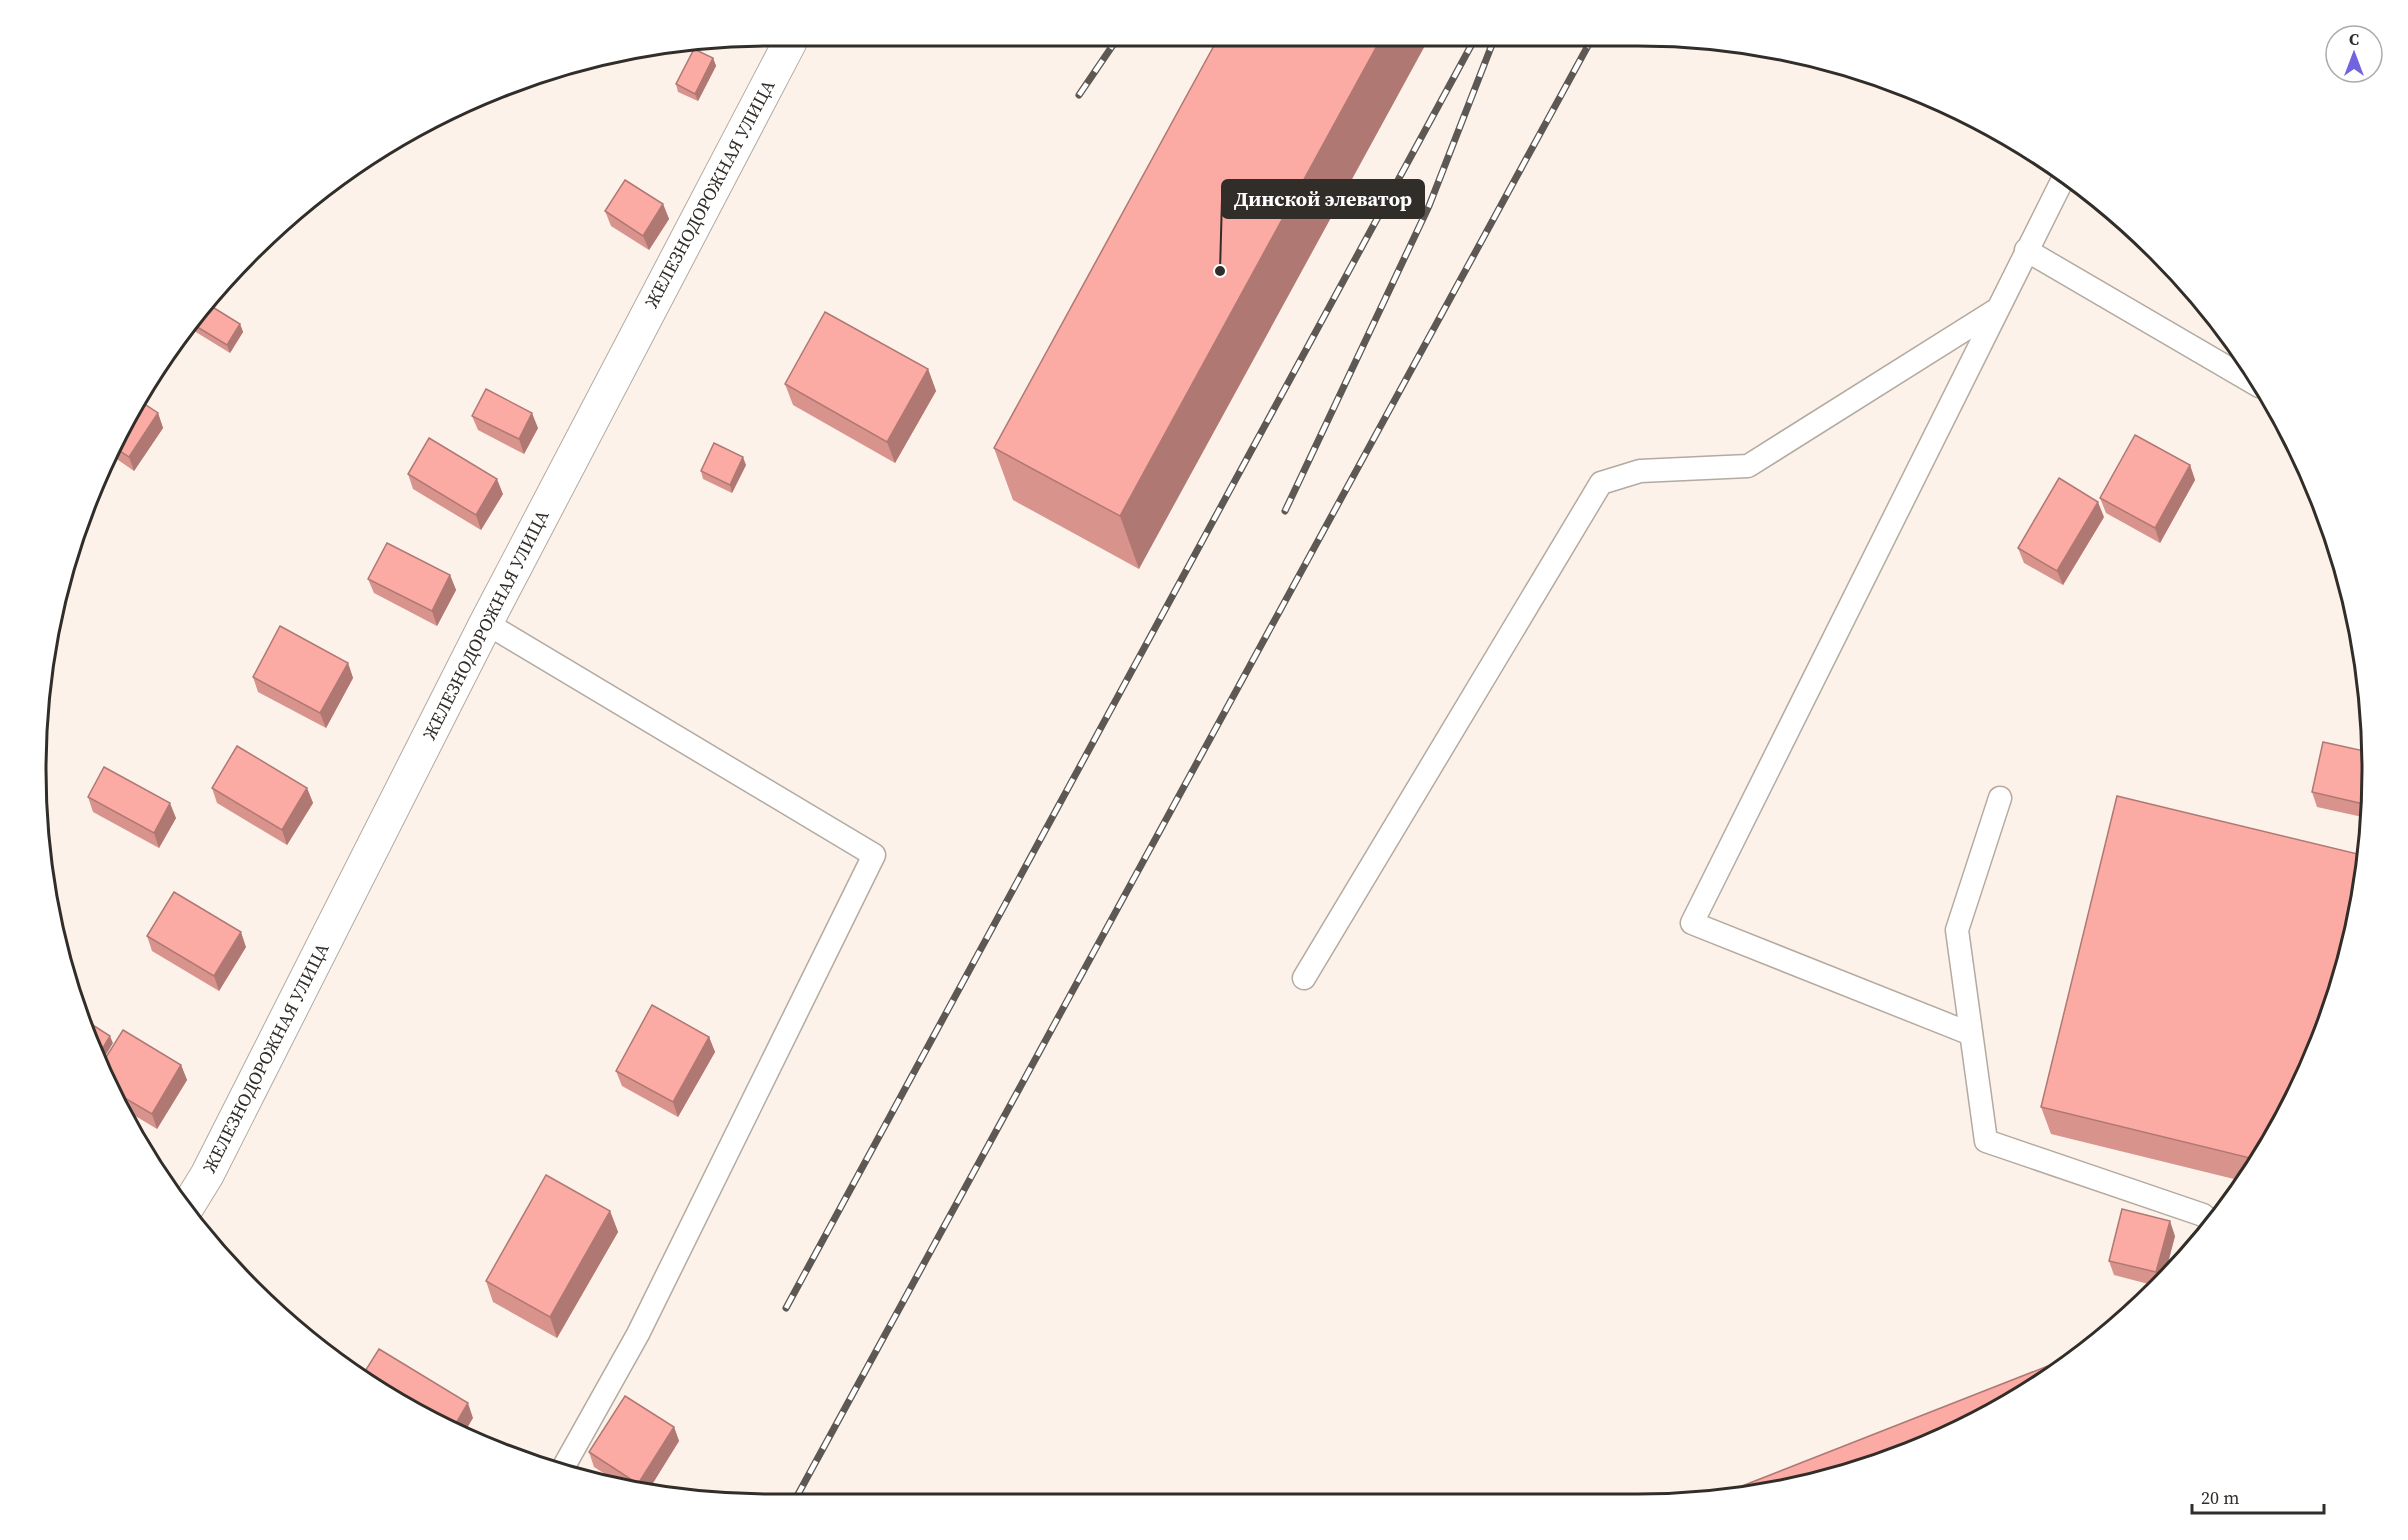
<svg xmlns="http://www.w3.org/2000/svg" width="2408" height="1540" viewBox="0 0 2408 1540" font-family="'Source Serif 4',serif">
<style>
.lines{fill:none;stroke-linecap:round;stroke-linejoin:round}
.lane-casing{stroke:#b3aaa1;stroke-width:25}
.street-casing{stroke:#b3aaa1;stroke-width:35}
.lane{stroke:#fff;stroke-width:22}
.street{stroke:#fff;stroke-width:33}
.rail-casing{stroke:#5d5853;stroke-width:7}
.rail{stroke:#fff;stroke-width:4.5;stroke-dasharray:14;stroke-linecap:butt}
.wall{fill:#d8938d}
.shaded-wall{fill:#b07873}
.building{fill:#fbaba4;stroke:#b07873;stroke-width:1.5}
.labels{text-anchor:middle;stroke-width:4.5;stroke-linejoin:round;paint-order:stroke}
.street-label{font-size:18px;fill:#312d29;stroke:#fff}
.rim{fill:none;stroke:#312d29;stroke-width:3}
.leader{fill:none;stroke:#312d29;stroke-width:2}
.callout-dot{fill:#312d29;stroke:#fff;stroke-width:2}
.callout{fill:#312d29;stroke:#312d29;stroke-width:2}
.callout-label{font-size:20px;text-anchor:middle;font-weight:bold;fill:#fff}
</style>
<rect width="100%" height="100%" fill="#fcf2e9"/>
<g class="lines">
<g class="lane-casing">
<g id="lane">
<path d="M2026,250l233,136"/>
<path d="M486,623l388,232 -236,479 -75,134"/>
<path d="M2000,798l-43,132 29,211 217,74 9,7"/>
<path d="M1304,978l297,-495 39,-12 108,-5 248,-156"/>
<path d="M1971,1034l-279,-111 371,-744"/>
</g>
</g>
<g class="street-casing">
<path id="street" d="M186,1209l21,-34 279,-552 304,-581"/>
</g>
<use href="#lane" class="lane"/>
<use href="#street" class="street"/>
<g class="rail-casing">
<g id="rail">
<path d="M1079,95l36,-53"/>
<path d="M1285,511l144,-305 64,-164"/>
<path d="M786,1308l687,-1266"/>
<path d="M796,1498l794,-1456"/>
</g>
</g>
<use href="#rail" class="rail"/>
</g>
<g class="wall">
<path d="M1216,42l-77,527 -126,-69 -19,-52z"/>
<path d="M713,58l3,8 -18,35 -20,-9 -2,-8z"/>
<path d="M663,204l6,15 -20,31 -38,-24 -6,-15z"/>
<path d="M206,303l34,21 3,8 -13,21 -44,-27z"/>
<path d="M928,369l8,22 -41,72 -102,-58 -8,-21z"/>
<path d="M134,403l24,10 5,15 -29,43 -23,-16z"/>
<path d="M472,416l66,12 -14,26 -46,-24z"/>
<path d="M746,465l-14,28 -29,-14 -2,-8z"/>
<path d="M2190,465l5,15 -35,63 -54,-30 -6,-15z"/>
<path d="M408,474l95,20 -22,36 -68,-41z"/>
<path d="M2104,517l-41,68 -39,-22 -6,-15z"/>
<path d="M450,575l6,15 -19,36 -63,-33 -6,-14z"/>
<path d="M348,663l5,15 -27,50 -68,-36 -5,-15z"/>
<path d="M2369,752l-2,66 -50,-11 -5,-15z"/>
<path d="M212,788h95l6,15 -26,42 -70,-42z"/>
<path d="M88,797l88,21 -17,30 -66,-36z"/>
<path d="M147,936l99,11 -27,44 -67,-40z"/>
<path d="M709,1037l6,15 -37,65 -56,-31 -6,-15z"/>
<path d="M103,1062l78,3 6,15 -30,49 -35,-21z"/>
<path d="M2041,1107l233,30 -32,44 -191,-47z"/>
<path d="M610,1211l8,21 -61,106 -64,-36 -7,-21z"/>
<path d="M2175,1236l-11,42 -8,8 -42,-11 -5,-14z"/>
<path d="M674,1427l5,14 -31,50 -29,-8 -25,-16 -5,-15z"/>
</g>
<g class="shaded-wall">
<path d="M1379,42h48l-288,527 -19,-53z"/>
<path d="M713,58l3,8 -18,35 -3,-7z"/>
<path d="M663,204l6,15 -20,31 -6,-14z"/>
<path d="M240,324l3,8 -13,21 -3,-8z"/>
<path d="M928,369l8,22 -41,72 -8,-21z"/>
<path d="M158,413l5,15 -29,43 -5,-14z"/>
<path d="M532,413l6,15 -14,26 -5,-15z"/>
<path d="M743,457l3,8 -14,28 -2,-8z"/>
<path d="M2190,465l5,15 -35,63 -5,-15z"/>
<path d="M497,479l6,15 -22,36 -5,-15z"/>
<path d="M2098,502l6,15 -41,68 -6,-14z"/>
<path d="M450,575l6,15 -19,36 -5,-15z"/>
<path d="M348,663l5,15 -27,50 -6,-15z"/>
<path d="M307,788l6,15 -26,42 -5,-15z"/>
<path d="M170,803l6,15 -17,30 -5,-15z"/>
<path d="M241,932l5,15 -27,44 -5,-15z"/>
<path d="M110,1036l3,7 -10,17 -3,-7z"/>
<path d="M709,1037l6,15 -37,65 -5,-15z"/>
<path d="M181,1065l6,15 -30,49 -5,-15z"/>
<path d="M610,1211l8,21 -61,106 -7,-21z"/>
<path d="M2170,1221l5,15 -11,42 -4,4 -4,-10z"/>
<path d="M468,1403l5,15 -10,17 -11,-5z"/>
<path d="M674,1427l5,14 -31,50 -8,-3 -2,-4z"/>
</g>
<g class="building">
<path d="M1216,42h163l-259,474 -126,-68z"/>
<path d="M694,49l19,9 -18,36 -19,-10z"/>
<path d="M625,180l38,24 -20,32 -38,-25z"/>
<path d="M206,303l34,21 -13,21 -38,-23z"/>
<path d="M825,312l103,57 -41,73 -102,-58z"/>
<path d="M486,389l46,24 -13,26 -47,-23z"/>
<path d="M137,399l21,14 -29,44 -15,-10z"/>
<path d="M2135,435l55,30 -35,63 -55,-30z"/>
<path d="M429,438l68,41 -21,36 -68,-41z"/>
<path d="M714,443l29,14 -13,28 -29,-14z"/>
<path d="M2059,478l39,24 -41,69 -39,-23z"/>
<path d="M387,543l63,32 -18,36 -64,-32z"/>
<path d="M280,626l68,37 -28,50 -67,-36z"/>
<path d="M2323,742l46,10 -1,53 -56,-13z"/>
<path d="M237,746l70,42 -25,42 -70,-42z"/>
<path d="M104,767l66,36 -16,30 -66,-36z"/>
<path d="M2117,796l249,60v9l-33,141 -59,131 -16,23 -217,-53z"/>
<path d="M174,892l67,40 -27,44 -67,-40z"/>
<path d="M652,1005l57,32 -36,65 -57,-31z"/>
<path d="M88,1022l22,14 -10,17 -13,-30z"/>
<path d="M123,1030l58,35 -29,49 -36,-21 -13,-31z"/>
<path d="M546,1175l64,36 -60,106 -64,-36z"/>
<path d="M2122,1209l48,12 -14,51 -47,-11z"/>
<path d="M379,1349l89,54 -16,27 -49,-25 -41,-29z"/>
<path d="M2086,1351l-123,77 -135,51 -119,20z"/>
<path d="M625,1396l49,31 -36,57 -49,-32z"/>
</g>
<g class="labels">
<g class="street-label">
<text transform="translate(710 194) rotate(-62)" y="6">ЖЕЛЕЗНОДОРОЖНАЯ УЛИЦА</text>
<text transform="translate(486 625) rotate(-63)" y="6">ЖЕЛЕЗНОДОРОЖНАЯ УЛИЦА</text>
<text transform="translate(266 1058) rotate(-63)" y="6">ЖЕЛЕЗНОДОРОЖНАЯ УЛИЦА</text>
</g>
</g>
<path d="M0 0H2408V1540H0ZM770 46H1638A724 724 0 0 1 2362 770V770A724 724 0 0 1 1638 1494H770A724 724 0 0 1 46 770V770A724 724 0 0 1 770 46Z" fill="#fff" fill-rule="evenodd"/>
<path class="rim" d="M770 46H1638A724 724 0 0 1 2362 770V770A724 724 0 0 1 1638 1494H770A724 724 0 0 1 46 770V770A724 724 0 0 1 770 46Z"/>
<path class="leader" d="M1220 271L1222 199"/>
<circle class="callout-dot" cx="1220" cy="271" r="6"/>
<rect class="callout" x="1222" y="180" width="202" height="38" rx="6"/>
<g class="callout-label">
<text x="1323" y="206">Динской элеватор</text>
</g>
<g transform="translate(2354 54)"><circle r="28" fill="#ffffff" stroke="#adaba9" stroke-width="1.5"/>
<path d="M0-4.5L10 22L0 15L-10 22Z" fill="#7264df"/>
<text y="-9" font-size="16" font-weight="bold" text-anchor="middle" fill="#312d29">С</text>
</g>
<path d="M2192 1504v9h132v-9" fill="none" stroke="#312d29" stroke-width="3"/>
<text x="2201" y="1504" font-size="18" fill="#312d29" stroke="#ffffff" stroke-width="4.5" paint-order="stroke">20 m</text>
</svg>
